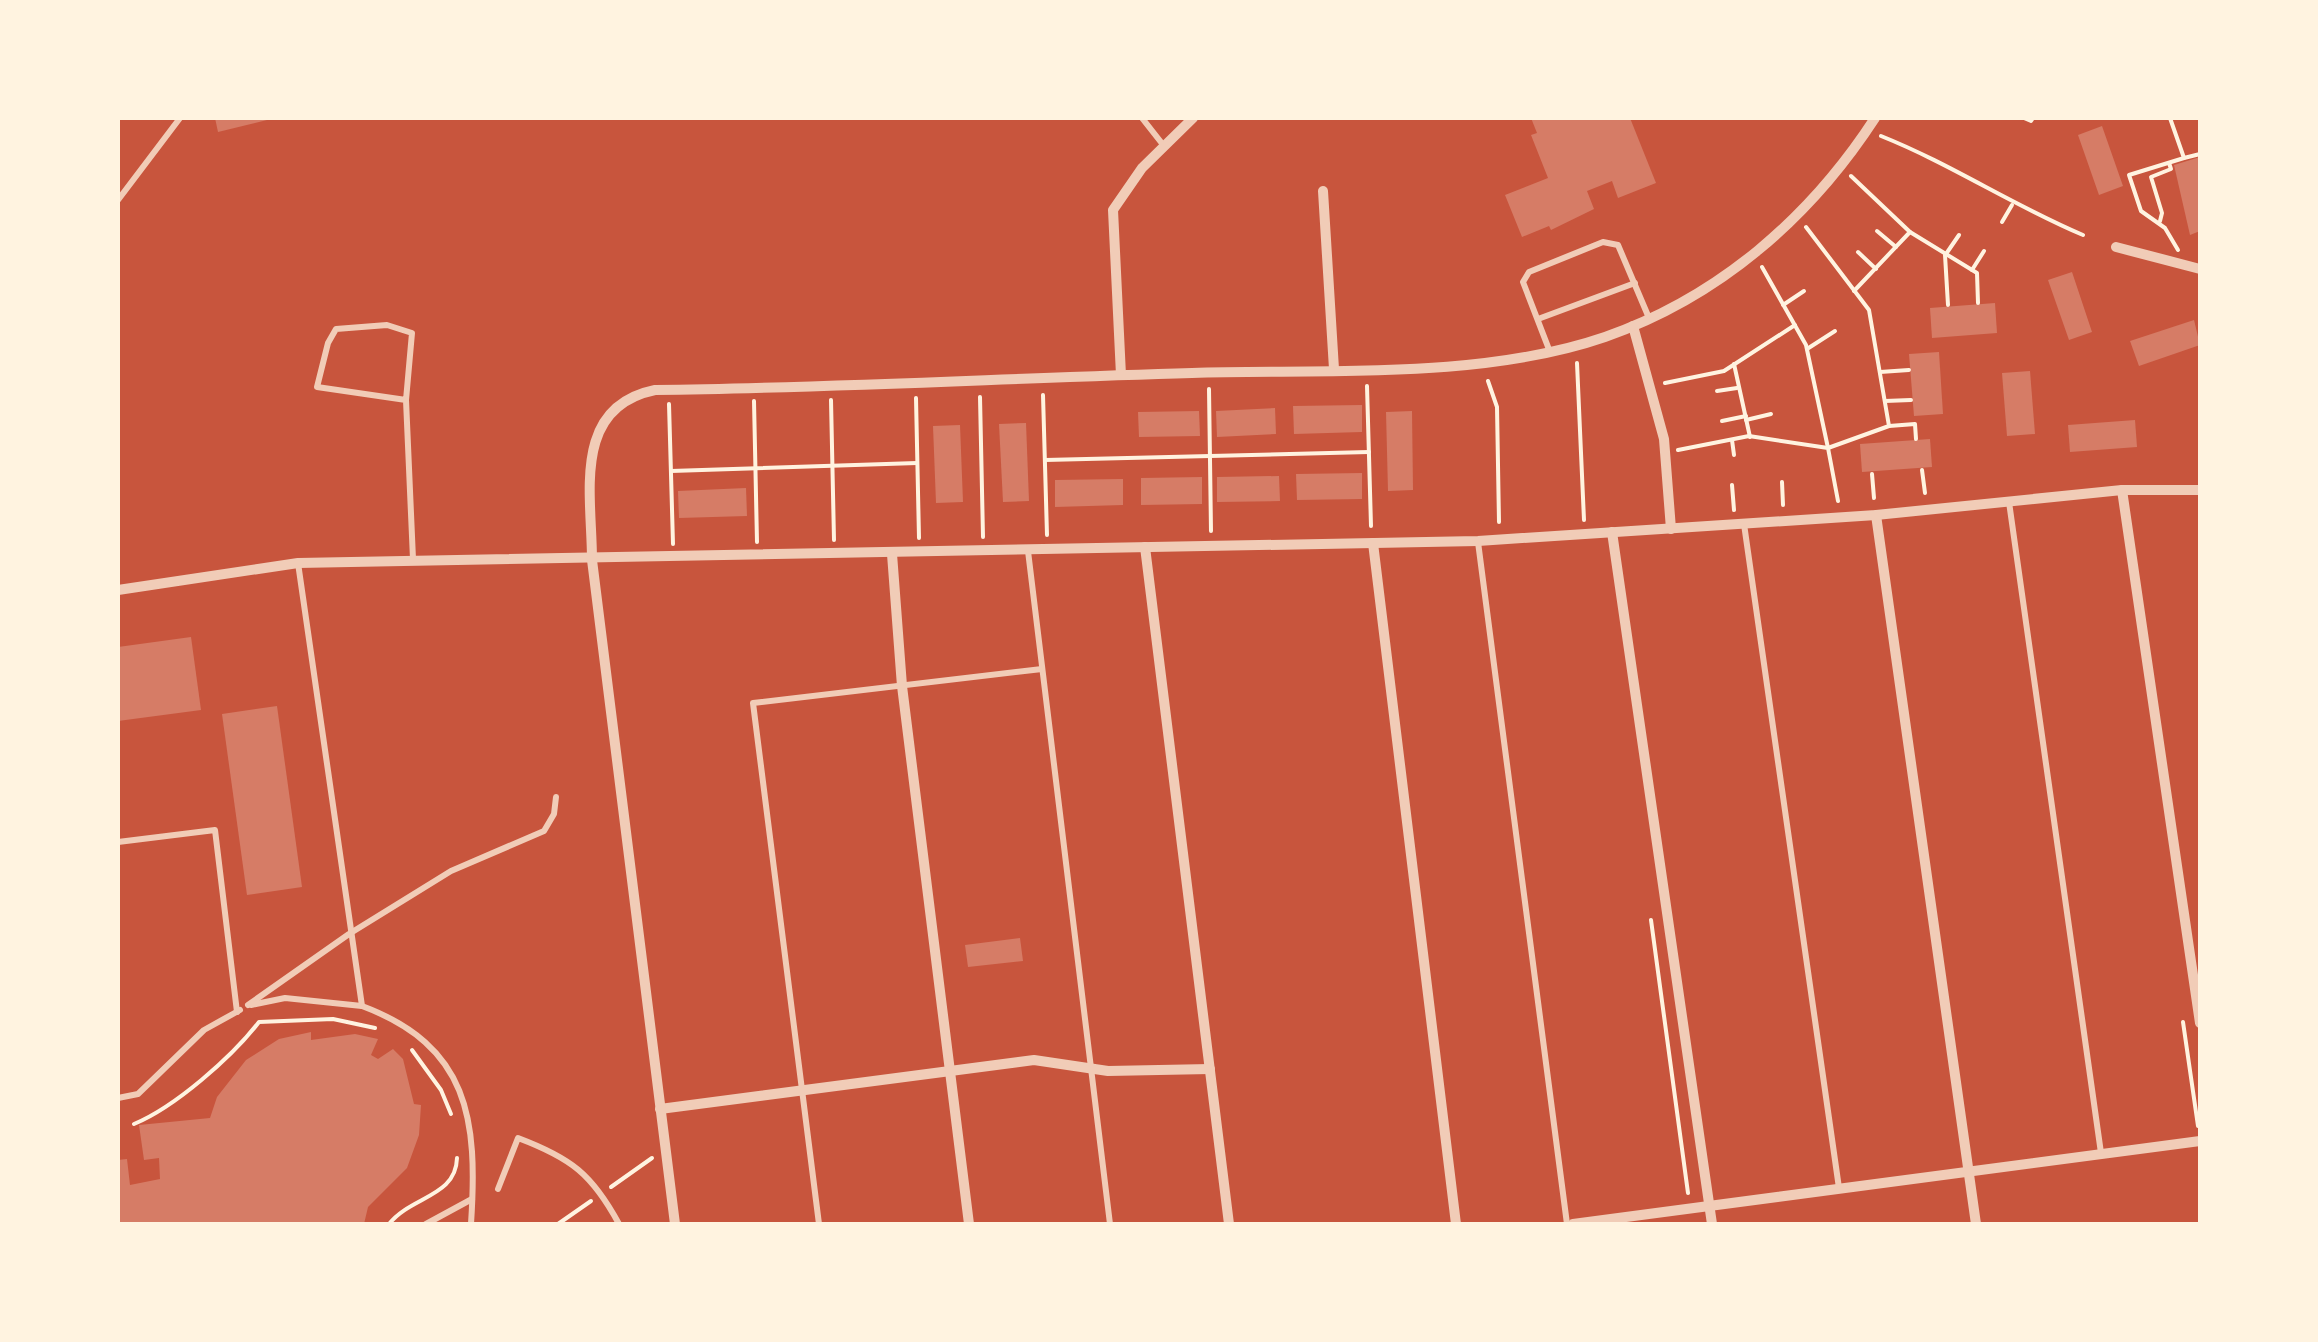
<svg xmlns="http://www.w3.org/2000/svg" width="2318" height="1342" viewBox="0 0 2318 1342" font-family="'Public Sans',sans-serif">
<style>
.building{fill:#d67c66}
.lines{fill:none;stroke-linecap:round;stroke-linejoin:round}
.path{stroke:#fff3e0;stroke-width:4}
.service{stroke:#f1ccb7;stroke-width:6}
.minor{stroke:#f1ccb7;stroke-width:10}
</style>
<rect width="100%" height="100%" fill="#c8553d"/>
<g class="building">
<path d="M215,118h56v1l-53,13z"/>
<path d="M1531,118h99l26,65 -38,15 -6,-17 -25,10 7,18 -43,21 -2,-4 -27,11 -17,-42 43,-17 -17,-43 6,-2z"/>
<path d="M2102,126l21,60 -24,9 -21,-60z"/>
<path d="M2200,157v74l-10,4 -16,-70z"/>
<path d="M2072,272l20,60 -23,8 -21,-60z"/>
<path d="M1995,303l2,30 -65,5 -2,-30z"/>
<path d="M2194,320l6,25 -61,21 -9,-25z"/>
<path d="M1939,352l4,62 -29,2 -5,-62z"/>
<path d="M2030,371l5,63 -28,2 -5,-63z"/>
<path d="M1362,405v27l-68,2 -1,-28z"/>
<path d="M1275,408l1,26 -59,3 -1,-26z"/>
<path d="M1199,411l1,25 -61,1 -1,-25z"/>
<path d="M1412,411l1,79 -25,1 -2,-79z"/>
<path d="M2135,420l2,27 -67,5 -2,-27z"/>
<path d="M1026,423l3,78 -26,1 -4,-78z"/>
<path d="M960,425l3,77 -27,1 -3,-77z"/>
<path d="M1930,439l2,28 -70,5 -2,-28z"/>
<path d="M1362,473v26l-65,1 -1,-26z"/>
<path d="M1279,476l1,25 -63,1v-25z"/>
<path d="M1202,477v27l-61,1v-27z"/>
<path d="M1123,479v26l-68,2v-27z"/>
<path d="M746,488l1,28 -68,2 -1,-27z"/>
<path d="M191,637l10,73 -83,11v-74z"/>
<path d="M277,706l25,181 -55,8 -25,-181z"/>
<path d="M1020,938l3,23 -55,6 -3,-22z"/>
<path d="M311,1032v8l44,-6 23,5 -7,16 7,4 15,-10 10,10 11,45 7,1 -2,30 -12,33 -39,39 -4,17h-246v-64l9,-1 3,26 30,-6 -1,-21 -15,2 -5,-35 71,-7 7,-21 29,-37 33,-21z"/>
</g>
<g class="lines">
<g class="path">
<path d="M2024,118l7,3 2,-3"/>
<path d="M2170,118l14,40 16,-4"/>
<path d="M1881,136c70,28 131,69 202,99"/>
<path d="M1851,176l59,56 -56,59"/>
<path d="M2160,221l2,-8 -11,-36 20,-8 -2,-6"/>
<path d="M2002,222l10,-17"/>
<path d="M1877,231l19,16"/>
<path d="M1910,232l67,41 1,30"/>
<path d="M2178,250l-13,-22 -24,-17 -12,-36 55,-17"/>
<path d="M1858,252l18,17"/>
<path d="M1946,254l13,-19"/>
<path d="M1945,255l3,50"/>
<path d="M1762,267l44,78 22,103 61,-22 -20,-116 -63,-83"/>
<path d="M1972,270l12,-19"/>
<path d="M1783,305l21,-14"/>
<path d="M1807,349l28,-18"/>
<path d="M1577,363l7,157"/>
<path d="M1734,364l16,73"/>
<path d="M1880,372l29,-2"/>
<path d="M1488,381l9,26 2,115"/>
<path d="M1665,383l59,-12 71,-46"/>
<path d="M1367,386l4,140"/>
<path d="M1209,389l2,142"/>
<path d="M1717,391l20,-3"/>
<path d="M1043,395l4,140"/>
<path d="M980,397l3,140"/>
<path d="M916,398l3,140"/>
<path d="M831,400l3,140"/>
<path d="M754,401l3,141"/>
<path d="M1885,401l26,-1"/>
<path d="M669,404l4,140"/>
<path d="M1746,420l25,-6"/>
<path d="M1722,421l24,-5"/>
<path d="M1889,426l26,-2 1,15"/>
<path d="M1732,440l2,15"/>
<path d="M1678,450l71,-14 79,12 10,53"/>
<path d="M1045,460l324,-8"/>
<path d="M1922,470l3,23"/>
<path d="M671,471l246,-8"/>
<path d="M1872,474l2,24"/>
<path d="M1782,482l1,23"/>
<path d="M1732,485l2,25"/>
<path d="M1651,920l37,273"/>
<path d="M2183,1022l15,104"/>
<path d="M412,1050l29,40 10,24"/>
<path d="M134,1124c41,-17 98,-67 125,-102l74,-3 42,9"/>
<path d="M611,1187l41,-29"/>
<path d="M389,1224c22,-28 67,-27 68,-66"/>
<path d="M558,1224l33,-23"/>
</g>
<g class="service">
<path d="M1142,118l22,28"/>
<path d="M118,200l62,-82"/>
<path d="M1538,319l97,-36"/>
<path d="M1550,352l-27,-70 6,-10 74,-30 15,3 31,73"/>
<path d="M406,400l-89,-13 11,-44 8,-14 51,-4 25,8 -6,67 7,159"/>
<path d="M2009,502l92,651"/>
<path d="M1744,524l95,664"/>
<path d="M1478,542l89,682"/>
<path d="M1028,551l82,673"/>
<path d="M298,563l64,443c107,40 116,113 109,218"/>
<path d="M118,842l97,-12 22,182"/>
<path d="M248,1005l101,-71 102,-63 93,-40 10,-17 2,-17"/>
<path d="M251,1005l34,-7 77,8"/>
<path d="M118,1098l20,-4 66,-64 36,-20"/>
<path d="M498,1189l20,-51c53,20 74,36 101,86"/>
<path d="M426,1224l46,-25"/>
<path d="M819,1224l-66,-521 289,-34"/>
</g>
<g class="minor">
<path d="M1323,191l11,178"/>
<path d="M2116,247l84,22"/>
<path d="M1633,326l31,113 7,90"/>
<path d="M1121,375l-8,-165 29,-42 51,-50"/>
<path d="M2122,490l78,533"/>
<path d="M1876,515l100,709"/>
<path d="M1612,532l100,692"/>
<path d="M1373,543l83,681"/>
<path d="M1145,547l84,677"/>
<path d="M892,554l10,132 67,538"/>
<path d="M118,590l180,-27 1180,-22 398,-26 246,-25h78"/>
<path d="M660,1109l374,-49 74,11 102,-2"/>
<path d="M675,1224l-83,-664c0,-65 -21,-153 63,-170 179,-2 358,-12 537,-17 131,-4 288,7 413,-36 114,-40 205,-119 270,-219"/>
<path d="M1573,1224l627,-83"/>
</g>
</g>
<rect width="2318" height="1342" fill="none" stroke="#fff3e0" stroke-width="240"/>
</svg>
